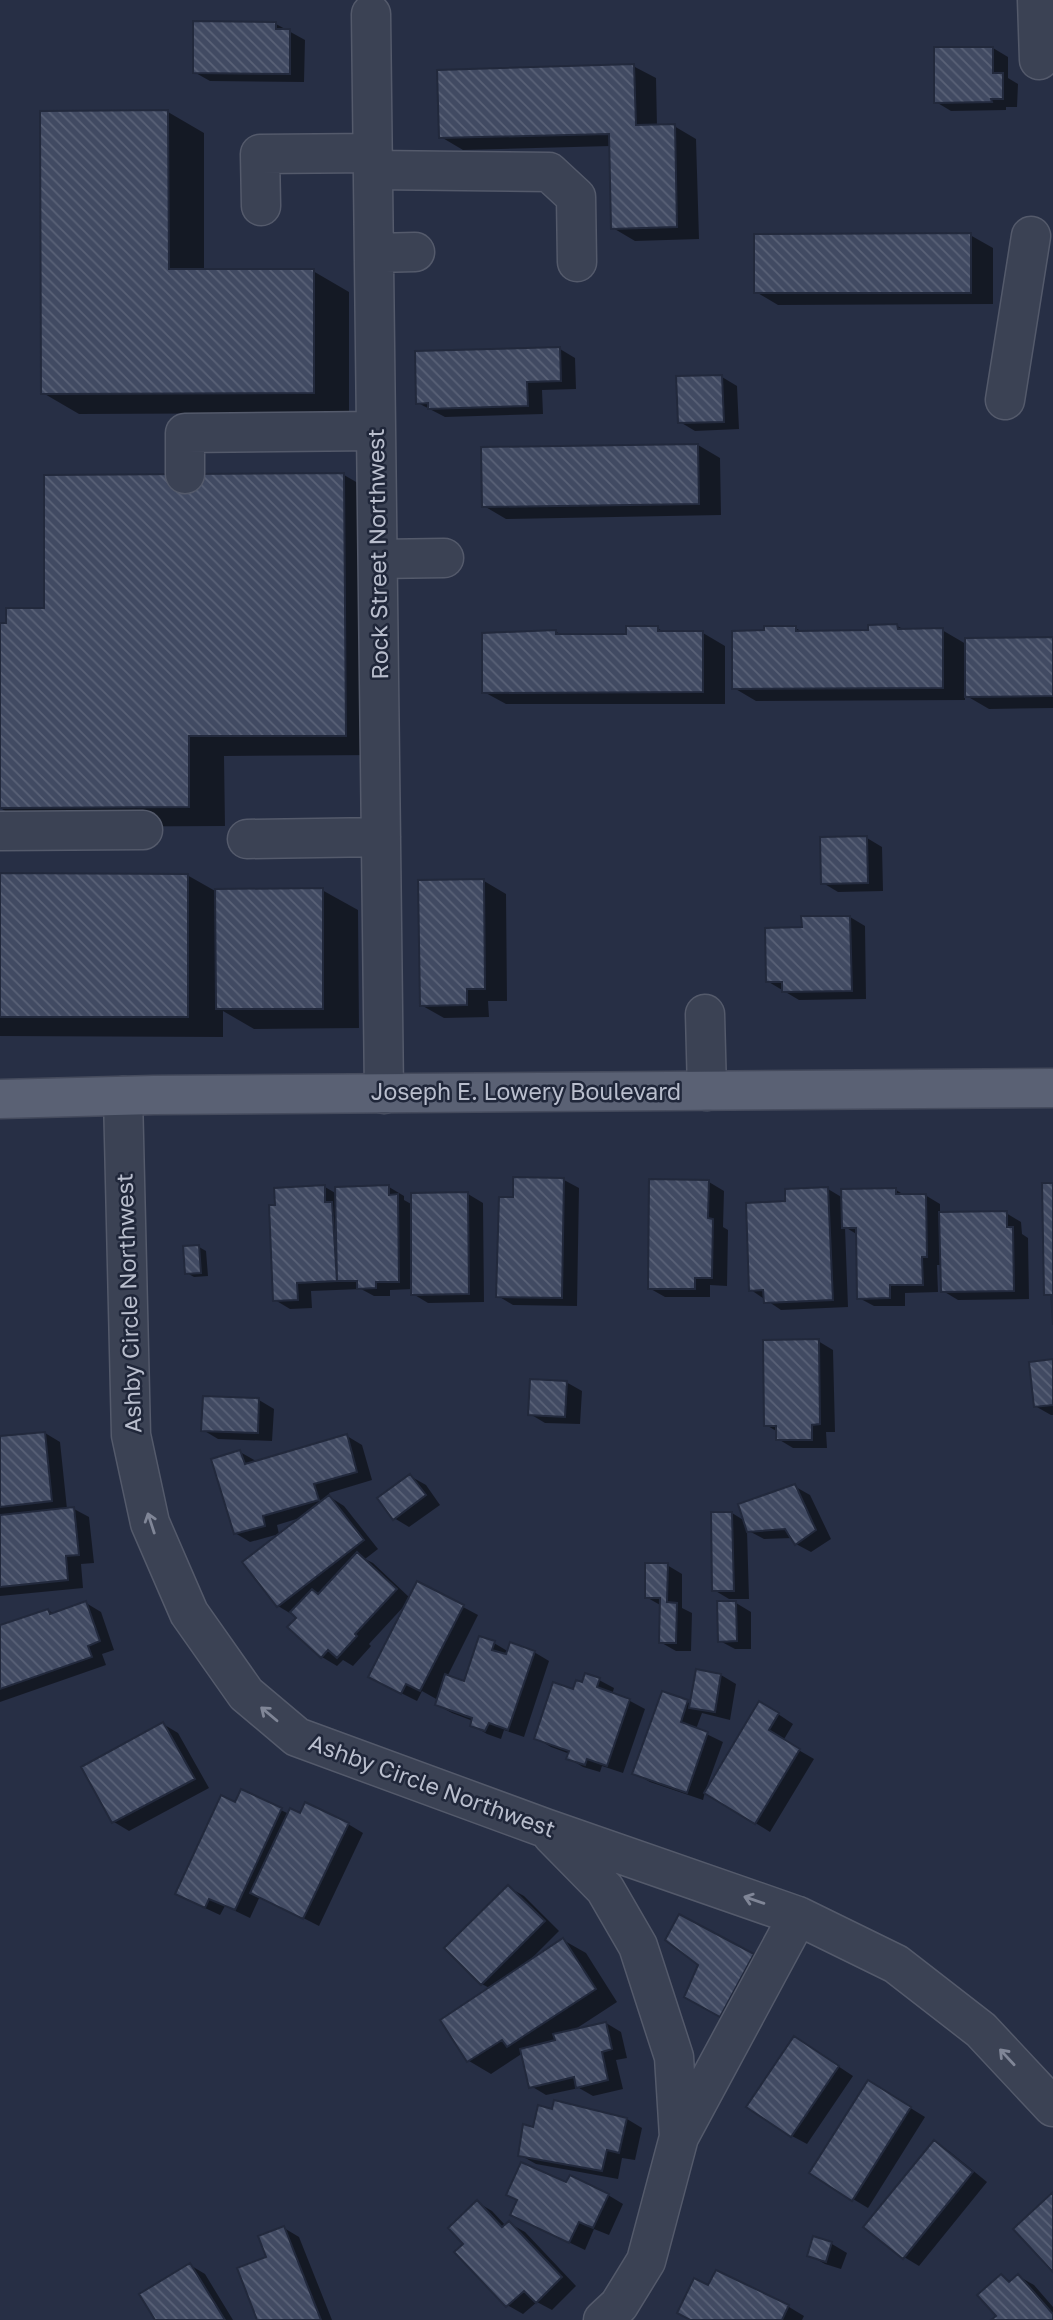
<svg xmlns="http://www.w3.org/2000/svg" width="1053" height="2320" viewBox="0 0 1053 2320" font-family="'Golos Text',sans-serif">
	<defs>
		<pattern id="building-back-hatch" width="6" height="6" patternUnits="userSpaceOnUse" patternTransform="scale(1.75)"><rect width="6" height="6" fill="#414a62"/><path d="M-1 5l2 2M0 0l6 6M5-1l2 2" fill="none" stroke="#5a6277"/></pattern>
	</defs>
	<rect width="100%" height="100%" fill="#272f45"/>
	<path fill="#0007" d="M 276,24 L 305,40 L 304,82 L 210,81 L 194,72 Z
		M 993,48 L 1008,57 L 1008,78 L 1018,84 L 1017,107 L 1006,107 L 1006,110 L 951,111 L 936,102 Z
		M 633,66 L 656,78 L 657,126 L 674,126 L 696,139 L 699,239 L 635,241 L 613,228 L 611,146 L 463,150 L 441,137 Z
		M 168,112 L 204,133 L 204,271 L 313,271 L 349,292 L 349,413 L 79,414 L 43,393 Z
		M 970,235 L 993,248 L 993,304 L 778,305 L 756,292 Z
		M 560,349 L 575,358 L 576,389 L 542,390 L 543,414 L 445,417 L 418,403 Z
		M 722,377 L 737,386 L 739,429 L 695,431 L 680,422 Z
		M 698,445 L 720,458 L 721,515 L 506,519 L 484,506 Z
		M 344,475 L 379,495 L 381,755 L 224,756 L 225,826 L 34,827 L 0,808 L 0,625 L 46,609 Z
		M 897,626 L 905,630 L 942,630 L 966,644 L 1053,639 L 1053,708 L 989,709 L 965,695 L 965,700 L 756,701 L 734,688 L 766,632 L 795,628 L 803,632 L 870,632 Z
		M 657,628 L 666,633 L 703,633 L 725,646 L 725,704 L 506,704 L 484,692 L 555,631 L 563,636 L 627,636 Z
		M 867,838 L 882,847 L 883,891 L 838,892 L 823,883 Z
		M 0,875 L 187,875 L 217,892 L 322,890 L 358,910 L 359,1028 L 254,1029 L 223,1011 L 223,1037 L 0,1036 Z
		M 484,881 L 506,894 L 507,1001 L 488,1001 L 489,1017 L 444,1018 L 421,1005 Z
		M 850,917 L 865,926 L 866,999 L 799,1000 L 767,981 L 803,929 Z
		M 564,1180 L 579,1188 L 577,1306 L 513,1305 L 498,1296 L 515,1199 Z
		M 709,1182 L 724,1191 L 723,1227 L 728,1230 L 727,1286 L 710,1285 L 710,1297 L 665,1297 L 649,1288 Z
		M 325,1187 L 337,1194 L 389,1187 L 404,1196 L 404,1200 L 413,1205 L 468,1194 L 483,1203 L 484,1302 L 428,1303 L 413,1294 L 413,1289 L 390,1290 L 390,1296 L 374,1296 L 361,1289 L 311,1291 L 312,1308 L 290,1309 L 275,1300 Z
		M 828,1189 L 843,1198 L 896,1190 L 906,1196 L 925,1195 L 940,1204 L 940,1214 L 1006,1213 L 1021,1222 L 1022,1234 L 1028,1238 L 1029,1299 L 958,1300 L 943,1291 L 942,1265 L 937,1265 L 938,1292 L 905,1293 L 905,1306 L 874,1306 L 859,1298 L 858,1235 L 845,1227 L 848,1307 L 781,1310 L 751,1290 L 787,1202 Z
		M 199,1247 L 206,1251 L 208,1276 L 194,1277 L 187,1273 Z
		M 818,1341 L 833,1350 L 835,1432 L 826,1432 L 827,1448 L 793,1448 L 778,1439 L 778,1432 L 766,1425 Z
		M 1053,1361 L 1053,1415 L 1051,1415 L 1035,1406 Z
		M 566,1382 L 582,1391 L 580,1424 L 545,1423 L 530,1414 Z
		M 259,1400 L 274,1409 L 272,1441 L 218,1439 L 203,1430 Z
		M 45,1433 L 60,1442 L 67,1509 L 74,1509 L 89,1517 L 94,1563 L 81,1564 L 83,1588 L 0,1596 L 0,1438 Z
		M 347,1436 L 362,1445 L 372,1480 L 329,1493 L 330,1497 L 344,1506 L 378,1549 L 365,1559 L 373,1563 L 410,1598 L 418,1583 L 478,1615 L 447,1677 L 465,1683 L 494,1643 L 509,1652 L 534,1652 L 549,1661 L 524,1737 L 504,1730 L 501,1739 L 487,1734 L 472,1725 L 473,1721 L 452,1713 L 437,1705 L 438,1700 L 422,1691 L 417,1701 L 385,1685 L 406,1604 L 369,1644 L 371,1646 L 353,1666 L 343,1660 L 337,1666 L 322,1657 L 289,1627 L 298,1618 L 278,1606 L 303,1517 L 277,1525 L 279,1534 L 250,1542 L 235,1533 L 240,1452 L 256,1461 Z
		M 410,1476 L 426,1485 L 440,1505 L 409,1527 L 394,1518 Z
		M 794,1486 L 810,1495 L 831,1539 L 811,1552 L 796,1544 L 792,1538 L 764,1539 L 747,1530 L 749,1599 L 729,1599 L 714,1590 L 732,1513 L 745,1521 Z
		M 667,1565 L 682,1574 L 682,1608 L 692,1613 L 691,1651 L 676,1651 L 660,1642 L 662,1606 L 646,1597 Z
		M 86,1603 L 101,1612 L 114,1650 L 102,1654 L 106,1665 L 0,1702 L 0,1627 L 48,1610 L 54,1614 Z
		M 736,1603 L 751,1612 L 751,1649 L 735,1649 L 720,1641 Z
		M 721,1675 L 736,1684 L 730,1720 L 702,1713 L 696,1729 L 723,1742 L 706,1789 L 775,1712 L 793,1724 L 783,1741 L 814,1759 L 770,1832 L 705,1792 L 703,1800 L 650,1782 L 634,1773 L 663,1693 L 692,1704 Z
		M 599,1680 L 614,1688 L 612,1695 L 630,1701 L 645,1709 L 623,1773 L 602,1766 L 600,1772 L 583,1767 L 568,1758 L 570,1754 L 551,1747 L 536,1738 L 574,1691 L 583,1685 Z
		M 163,1724 L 178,1733 L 209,1788 L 129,1831 L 114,1822 L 84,1768 Z
		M 242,1791 L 289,1814 L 348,1824 L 363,1833 L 319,1926 L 260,1896 L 250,1918 L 225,1906 L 220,1915 L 192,1902 Z
		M 508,1887 L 524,1896 L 559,1931 L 529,1961 L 563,1940 L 586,1953 L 617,2002 L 574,2030 L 606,2023 L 621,2032 L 627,2058 L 616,2060 L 623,2089 L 593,2096 L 579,2088 L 546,2095 L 531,2086 L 523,2053 L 491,2074 L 469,2061 L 442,2020 L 491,1989 L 482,1984 L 447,1948 Z
		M 679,1916 L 768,1965 L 736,2024 L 701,2005 L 700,1964 Z
		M 809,2047 L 853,2076 L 807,2144 L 792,2136 Z
		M 883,2091 L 925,2117 L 868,2208 L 853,2199 Z
		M 627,2119 L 642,2128 L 635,2160 L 622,2158 L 618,2179 L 536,2164 L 520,2155 L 534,2129 Z
		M 934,2143 L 949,2151 L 987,2182 L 919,2266 L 904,2257 Z
		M 567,2185 L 608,2195 L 623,2204 L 609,2235 L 594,2229 L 585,2250 L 512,2215 L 519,2201 Z
		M 477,2202 L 492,2211 L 506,2226 L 509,2223 L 525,2232 L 576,2286 L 552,2310 L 537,2302 L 523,2314 L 507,2305 Z
		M 284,2228 L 299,2237 L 332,2320 L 259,2320 L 268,2258 Z
		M 814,2238 L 832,2244 L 847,2253 L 841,2269 L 825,2264 L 809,2255 Z
		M 190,2265 L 205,2274 L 233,2320 L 157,2320 Z
		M 716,2272 L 789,2307 L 804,2316 L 802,2320 L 692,2320 Z
		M 1001,2276 L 1012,2282 L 1018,2276 L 1034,2285 L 1053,2307 L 1053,2320 L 994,2320 L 998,2316 Z"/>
	<path fill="url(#building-back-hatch)" stroke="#22293c" stroke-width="2" d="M 193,21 L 276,22 L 276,29 L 290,29 L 290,74 L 193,73 Z
		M 934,47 L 993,47 L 993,73 L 1003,73 L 1003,99 L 991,99 L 992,102 L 934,103 Z
		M 634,64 L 636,125 L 675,124 L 677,227 L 611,229 L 609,134 L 439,138 L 437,70 Z
		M 168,110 L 169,269 L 314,269 L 314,393 L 41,394 L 40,111 Z
		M 971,233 L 971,293 L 754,293 L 754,234 Z
		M 560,347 L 561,381 L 527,382 L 528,406 L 428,409 L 428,403 L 416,404 L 415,351 Z
		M 722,375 L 724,422 L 678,423 L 676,376 Z
		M 698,444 L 699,504 L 482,507 L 481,447 Z
		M 344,473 L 346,736 L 189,736 L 189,807 L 0,808 L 0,623 L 6,623 L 6,608 L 44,608 L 44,475 Z
		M 897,624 L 898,629 L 943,628 L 943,688 L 732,689 L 732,631 L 764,630 L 764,626 L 796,626 L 796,631 L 868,630 L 868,625 Z
		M 626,626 L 658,626 L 658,631 L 703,631 L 703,692 L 482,693 L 482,633 L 556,630 L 556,634 L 626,634 Z
		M 1053,637 L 1053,696 L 965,697 L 965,638 Z
		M 867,836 L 868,883 L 821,884 L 820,837 Z
		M 0,873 L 188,874 L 188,1017 L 0,1017 Z
		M 484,879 L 485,989 L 467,989 L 467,1005 L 420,1006 L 418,880 Z
		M 323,888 L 323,1009 L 216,1009 L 215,889 Z
		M 801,916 L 850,916 L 852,991 L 782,992 L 782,982 L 766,982 L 765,928 L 802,927 Z
		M 513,1177 L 564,1178 L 562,1298 L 496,1297 L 499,1197 L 513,1197 Z
		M 649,1179 L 709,1180 L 708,1218 L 713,1219 L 712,1278 L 695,1278 L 695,1289 L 648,1289 Z
		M 1042,1183 L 1053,1183 L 1053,1325 L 1051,1295 L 1044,1295 Z
		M 325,1185 L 325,1202 L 332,1202 L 337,1281 L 297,1283 L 298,1300 L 273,1301 L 269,1205 L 275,1205 L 274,1188 Z
		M 389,1185 L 389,1195 L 398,1194 L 399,1282 L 376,1282 L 376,1288 L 357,1289 L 357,1281 L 337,1281 L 335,1187 Z
		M 828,1187 L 833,1300 L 764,1303 L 763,1290 L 749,1291 L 746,1203 L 785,1201 L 785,1189 Z
		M 896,1188 L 896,1194 L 926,1194 L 927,1257 L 922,1257 L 923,1285 L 890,1285 L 890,1298 L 857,1299 L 856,1228 L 842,1228 L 841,1189 Z
		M 468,1192 L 469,1294 L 411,1295 L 411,1193 Z
		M 1007,1211 L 1007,1227 L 1013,1227 L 1014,1291 L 941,1292 L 939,1212 Z
		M 199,1245 L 201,1273 L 185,1274 L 183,1246 Z
		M 819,1339 L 820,1424 L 812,1425 L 812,1440 L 776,1440 L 776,1426 L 764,1426 L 763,1340 Z
		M 1053,1359 L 1053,1405 L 1034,1407 L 1029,1362 Z
		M 530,1379 L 567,1381 L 565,1417 L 528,1415 Z
		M 203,1396 L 259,1398 L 258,1433 L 201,1431 Z
		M 45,1432 L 52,1501 L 0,1507 L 0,1436 Z
		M 347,1434 L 357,1472 L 314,1484 L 319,1500 L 263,1516 L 265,1526 L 234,1534 L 211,1459 L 240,1450 L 245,1464 Z
		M 410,1474 L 426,1495 L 393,1520 L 377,1498 Z
		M 795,1484 L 816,1530 L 795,1545 L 785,1529 L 747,1532 L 738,1504 Z
		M 329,1495 L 364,1540 L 277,1607 L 242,1562 Z
		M 74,1507 L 79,1555 L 66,1556 L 68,1580 L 0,1587 L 0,1515 Z
		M 711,1512 L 732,1512 L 734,1591 L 712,1591 Z
		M 357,1552 L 397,1589 L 355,1634 L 357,1636 L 337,1658 L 328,1650 L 321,1658 L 287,1627 L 296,1618 L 290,1612 L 312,1589 L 318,1594 Z
		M 645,1563 L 668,1563 L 667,1602 L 677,1603 L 676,1643 L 659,1643 L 660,1598 L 645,1598 Z
		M 417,1581 L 464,1605 L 420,1691 L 406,1684 L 401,1694 L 368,1677 Z
		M 86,1601 L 100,1641 L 88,1646 L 92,1657 L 0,1689 L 0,1625 L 48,1609 L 50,1614 Z
		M 717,1601 L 736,1601 L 737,1641 L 718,1642 Z
		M 479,1636 L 495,1641 L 492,1650 L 506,1654 L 510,1642 L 535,1651 L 508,1730 L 489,1723 L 485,1731 L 470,1726 L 472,1718 L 435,1705 L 445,1674 L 464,1681 Z
		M 696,1669 L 721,1674 L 715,1712 L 689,1708 Z
		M 585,1673 L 600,1678 L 597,1687 L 630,1699 L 607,1766 L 587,1759 L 585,1765 L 566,1759 L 569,1751 L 534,1739 L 553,1682 L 573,1689 L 576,1680 L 582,1682 Z
		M 662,1691 L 688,1700 L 681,1722 L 708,1732 L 687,1793 L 632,1774 Z
		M 759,1701 L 779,1713 L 769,1730 L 800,1749 L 755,1824 L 704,1793 Z
		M 163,1722 L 195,1779 L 112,1823 L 81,1767 Z
		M 241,1789 L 282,1808 L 235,1910 L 209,1899 L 205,1908 L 175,1894 L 221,1795 L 235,1802 Z
		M 305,1802 L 349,1823 L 303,1919 L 250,1893 L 290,1808 L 300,1813 Z
		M 508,1885 L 545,1921 L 481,1985 L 444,1948 Z
		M 679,1914 L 754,1954 L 720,2017 L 684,1997 L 698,1965 L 665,1940 Z
		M 563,1938 L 596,1989 L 507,2047 L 502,2040 L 467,2062 L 440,2020 Z
		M 606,2022 L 612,2049 L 602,2052 L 608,2080 L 576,2088 L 574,2077 L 529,2088 L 520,2049 L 555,2040 L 553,2034 Z
		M 794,2036 L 839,2066 L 791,2137 L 746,2107 Z
		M 868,2080 L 911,2107 L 852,2201 L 809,2173 Z
		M 554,2100 L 627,2118 L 619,2153 L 607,2150 L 602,2171 L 518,2156 L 523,2124 L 533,2127 L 538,2105 L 552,2109 Z
		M 934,2140 L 973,2172 L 903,2259 L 863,2227 Z
		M 521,2162 L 566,2182 L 570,2175 L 609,2194 L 593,2228 L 579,2222 L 569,2243 L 510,2215 L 517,2200 L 506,2195 Z
		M 1053,2192 L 1053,2272 L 1013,2229 Z
		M 477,2200 L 502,2227 L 509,2221 L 562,2277 L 536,2303 L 524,2291 L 506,2307 L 454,2252 L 463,2244 L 448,2228 Z
		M 284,2226 L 321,2320 L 257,2320 L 237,2268 L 266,2257 L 258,2236 Z
		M 813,2236 L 832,2242 L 826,2262 L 807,2256 Z
		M 190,2263 L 225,2320 L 155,2320 L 139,2294 Z
		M 716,2270 L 789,2305 L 782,2320 L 690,2320 L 677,2313 L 694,2278 L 708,2285 Z
		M 1001,2274 L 1009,2282 L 1018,2274 L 1053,2314 L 1053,2320 L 991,2320 L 996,2316 L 977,2295 Z"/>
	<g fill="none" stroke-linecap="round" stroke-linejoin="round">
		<g stroke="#545a6b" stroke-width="41">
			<path id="minor" d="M 1037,0 L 1039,60
				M 371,14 L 384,1094
				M 373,170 L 549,172 L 576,197 L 577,262
				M 261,206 L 260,154 L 373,153
				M 374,253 L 415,252
				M 1005,400 L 1031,236
				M 185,474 L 185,433 L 376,431
				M 378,559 L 444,558
				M 0,831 L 143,830
				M 247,839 L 381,837
				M 705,1014 L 707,1091
				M 123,1096 L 131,1435 L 150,1523 L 189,1613 L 246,1694 L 297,1737 L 545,1828 L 798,1916 L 896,1964 L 981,2030 L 1053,2107
				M 552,1835 L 605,1889 L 638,1946 L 674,2057 L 679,2137 L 646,2261 L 619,2305 L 603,2320
				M 679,2137 L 798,1916"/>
		</g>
		<g stroke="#454b5d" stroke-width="41">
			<path id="major" d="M 0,1099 L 154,1095 L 1053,1088"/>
		</g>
		<use href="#minor" stroke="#3b4254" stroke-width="38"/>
		<use href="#major" stroke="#5a6174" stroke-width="38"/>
	</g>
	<defs><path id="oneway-shaft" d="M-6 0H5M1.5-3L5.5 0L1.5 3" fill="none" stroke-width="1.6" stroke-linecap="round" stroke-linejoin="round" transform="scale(1.75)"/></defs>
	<g stroke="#808697">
		<use href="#oneway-shaft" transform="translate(151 1523) rotate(-108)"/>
		<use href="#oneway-shaft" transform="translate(269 1714) rotate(-140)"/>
		<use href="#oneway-shaft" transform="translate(754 1900) rotate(-161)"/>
		<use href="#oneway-shaft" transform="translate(1007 2057) rotate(-133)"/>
	</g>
	<g text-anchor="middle" stroke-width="5" stroke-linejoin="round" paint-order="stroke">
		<g font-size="23" fill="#b9becd" stroke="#20273a">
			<text transform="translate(378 554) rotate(-91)" y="8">Rock Street Northwest</text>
			<text x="526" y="1100">Joseph E. Lowery Boulevard</text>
			<text transform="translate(129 1303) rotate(-92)" y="8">Ashby Circle Northwest</text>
			<text transform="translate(432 1786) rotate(20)" y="8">Ashby Circle Northwest</text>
		</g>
	</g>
</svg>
